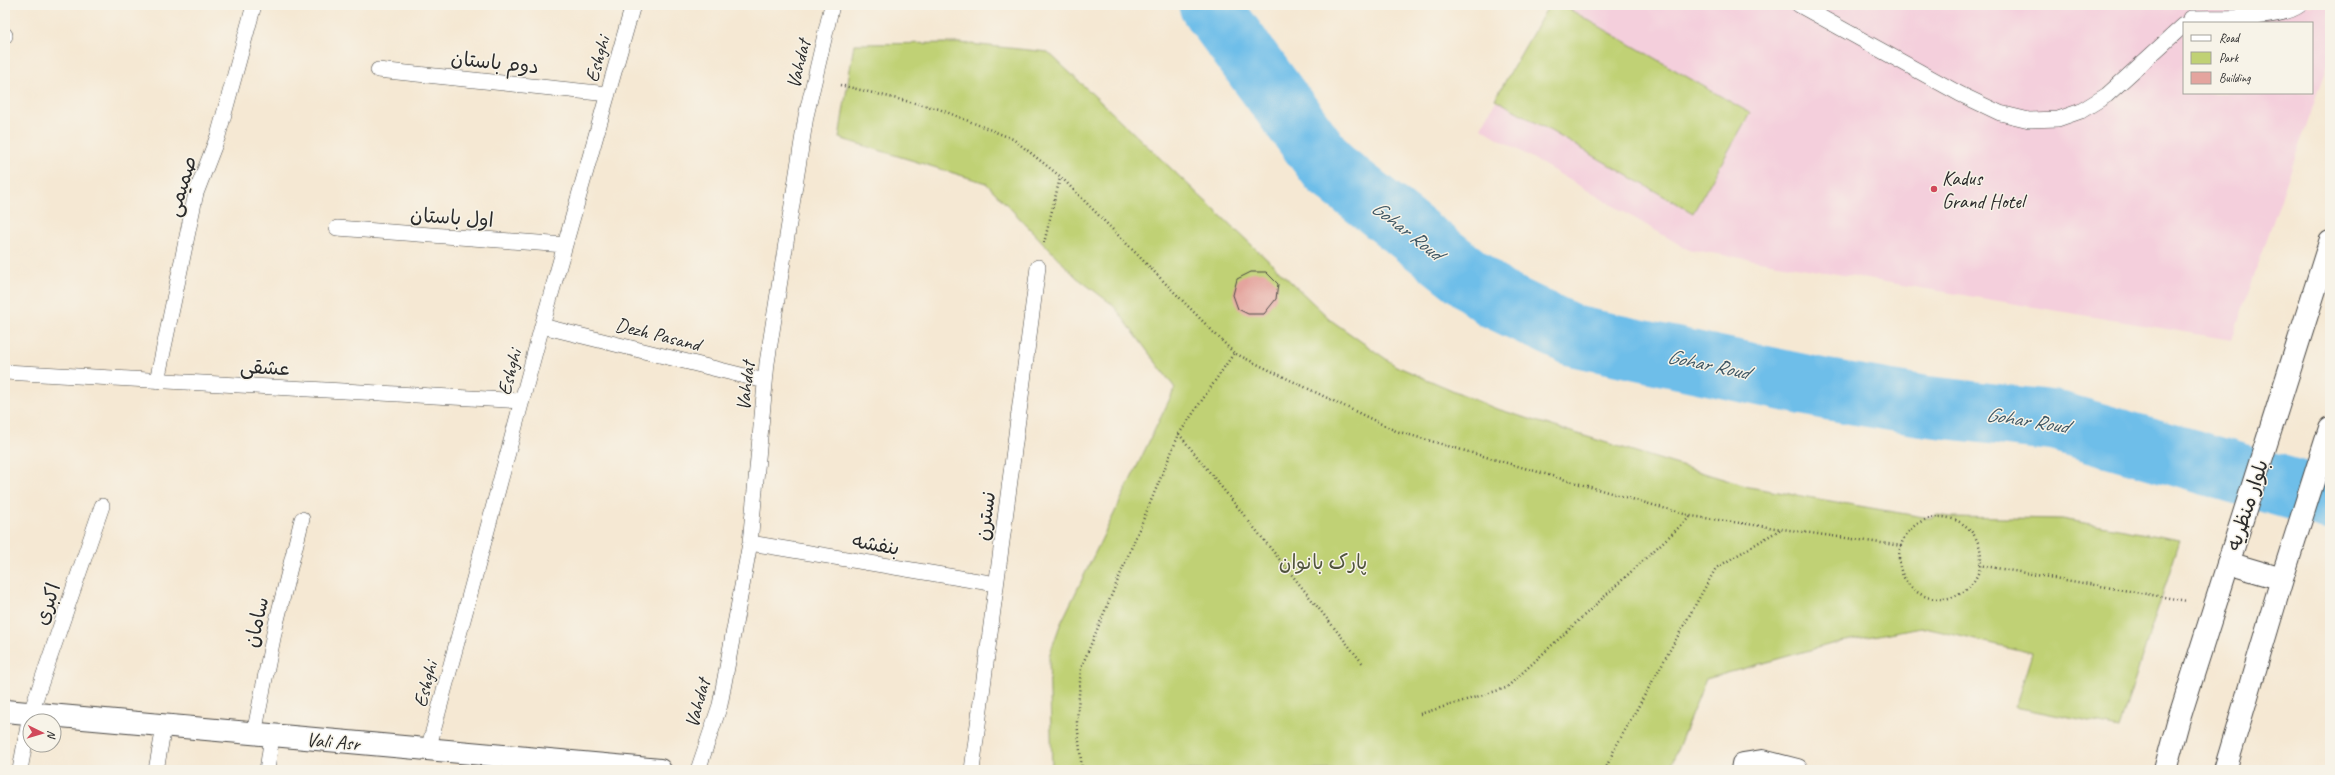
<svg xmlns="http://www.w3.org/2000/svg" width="2335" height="775" viewBox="0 0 2335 775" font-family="Caveat,'Playpen Sans Arabic',sans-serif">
	<rect width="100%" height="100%" fill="#f7f3e8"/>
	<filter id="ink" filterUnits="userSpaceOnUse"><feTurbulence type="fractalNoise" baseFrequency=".025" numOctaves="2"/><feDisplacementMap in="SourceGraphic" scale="8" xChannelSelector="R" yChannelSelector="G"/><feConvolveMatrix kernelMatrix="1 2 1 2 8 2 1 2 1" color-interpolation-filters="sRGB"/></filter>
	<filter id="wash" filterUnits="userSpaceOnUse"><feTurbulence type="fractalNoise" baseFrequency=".012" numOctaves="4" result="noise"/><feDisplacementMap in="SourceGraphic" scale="16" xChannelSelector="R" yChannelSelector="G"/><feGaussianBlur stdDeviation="0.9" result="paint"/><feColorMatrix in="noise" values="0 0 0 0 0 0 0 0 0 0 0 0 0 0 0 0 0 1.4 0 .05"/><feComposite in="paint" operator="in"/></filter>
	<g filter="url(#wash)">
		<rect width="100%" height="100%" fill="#f5e8d3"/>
		<path fill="#f4cfdc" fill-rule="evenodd" d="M 1549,5 L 2330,5 L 2330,57 L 2232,340 L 1687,249 L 1481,128 ZM 2184,23 L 2312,23 L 2312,93 L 2184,93 Z"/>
		<path fill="#c0d174" stroke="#767e50" d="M 1549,5 L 1562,5 L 1750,113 L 1693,213 L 1495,99 Z
			M 960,43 L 1048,52 L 1332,321 L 1396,366 L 1494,408 L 1749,487 L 1929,518 L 1938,515 L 1950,517 L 2062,519 L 2180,540 L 2119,728 L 2015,707 L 2032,653 L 1921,627 L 1835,643 L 1706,679 L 1669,770 L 1052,770 L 1049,656 L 1060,625 L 1175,388 L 1113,305 L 1076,277 L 986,183 L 839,138 L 854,44 Z"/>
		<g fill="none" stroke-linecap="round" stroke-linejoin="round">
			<path stroke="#6ebee9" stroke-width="61" d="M 1209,5 L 1330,169 L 1496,299 L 1574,336 L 1824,389 L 1924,406 L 2055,421 L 2330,500"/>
		</g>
		<g id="blocks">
			<path fill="#e4a49e" d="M 1251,272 L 1266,272 L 1278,284 L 1276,299 L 1264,314 L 1248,314 L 1238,309 L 1233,295 L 1237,279 Z"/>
		</g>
	</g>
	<g filter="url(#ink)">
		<use href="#blocks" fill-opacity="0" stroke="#494744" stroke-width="1"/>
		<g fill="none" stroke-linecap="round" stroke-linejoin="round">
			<g stroke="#494744" stroke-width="16">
				<path id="service" d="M 1799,5 L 1960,94 L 2000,113 L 2029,120 L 2058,119 L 2081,111 L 2107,95 L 2184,25
					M 2191,18 C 2219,17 2279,21 2300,5
					M 5,35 L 5,36
					M 378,70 L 608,94
					M 337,228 L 565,245
					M 542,326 L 765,381
					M 5,372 L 522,401
					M 157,381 L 196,193 L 218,136 L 254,5
					M 750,543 L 996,584
					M 254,734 L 275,628 L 302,519
					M 428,750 L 542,326 L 633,5
					M 20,770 L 30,715 L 102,506
					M 156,770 L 164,727
					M 267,770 L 272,736
					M 698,770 L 720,705 L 750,543 L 767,363 L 806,116 L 832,5
					M 972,770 L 1038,267"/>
			</g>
			<g stroke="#494744" stroke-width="24">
				<path id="minor" d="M 5,711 L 660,770
					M 1742,770 L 1743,764 L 1762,761 L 1797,770"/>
			</g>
			<g stroke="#494744" stroke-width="24">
				<path id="secondary" d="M 2228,563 L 2282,579
					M 2165,770 L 2178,722 L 2330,242
					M 2225,770 L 2282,579 L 2330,428"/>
			</g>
			<path stroke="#494744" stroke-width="2.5" stroke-dasharray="1 3" stroke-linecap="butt" d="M 840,85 L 939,109 L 1013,139 L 1061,177 L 1234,353 L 1396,431 L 1691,516 L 1902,546
				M 1044,243 L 1060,178
				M 1179,434 L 1364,665
				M1899 558a41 41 0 1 1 82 0a41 41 0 1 1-82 0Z
				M 1979,565 L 2187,601
				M 1420,714 L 1506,688 L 1691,516
				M 1082,770 L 1077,722 L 1081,668 L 1179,434 L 1234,353
				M 1605,770 L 1615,748 L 1716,568 L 1781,529"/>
			<use href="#service" stroke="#fff" stroke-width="15"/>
			<use href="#minor" stroke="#fff" stroke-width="22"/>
			<use href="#secondary" stroke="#fff" stroke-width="22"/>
		</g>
	</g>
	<circle fill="#d1495b" stroke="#f7f3e8" stroke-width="1.5" cx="1934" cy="189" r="4"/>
	<g text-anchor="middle" stroke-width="3" stroke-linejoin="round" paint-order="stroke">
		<g font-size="20" fill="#2b2b2b" stroke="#f7f3e8">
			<text transform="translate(597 59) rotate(-74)" y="7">Eshghi</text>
			<text transform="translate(495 62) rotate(6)" y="7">دوم باستان</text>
			<text transform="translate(798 64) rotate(-77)" y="7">Vahdat</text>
			<text transform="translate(181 186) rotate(-73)" y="7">صمیمی</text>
			<text transform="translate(452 217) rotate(4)" y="7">اول باستان</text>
			<text transform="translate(658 334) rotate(14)" y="7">Dezh Pasand</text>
			<text transform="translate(265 367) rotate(3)" y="7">عشقی</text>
			<text transform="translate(509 372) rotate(-75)" y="7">Eshghi</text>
			<text transform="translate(745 386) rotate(-84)" y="7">Vahdat</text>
			<text transform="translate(2247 505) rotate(-72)" y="7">بلوار منظریه</text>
			<text transform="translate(985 516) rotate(-82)" y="7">نسترن</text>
			<text transform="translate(876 544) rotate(10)" y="7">بنفشه</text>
			<text transform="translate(47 604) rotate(-71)" y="7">اکبری</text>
			<text transform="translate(256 622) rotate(-77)" y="7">سامان</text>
			<text transform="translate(425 684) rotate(-75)" y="7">Eshghi</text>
			<text transform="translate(697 703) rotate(-75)" y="7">Vahdat</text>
			<text transform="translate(333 741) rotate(5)" y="7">Vali Asr</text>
		</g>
		<g font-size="20" fill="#2b2b2b" stroke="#f7f3e8" text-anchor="start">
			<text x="1942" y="185">Kadus<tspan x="1942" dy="23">Grand Hotel</tspan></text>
		</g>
		<g font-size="20" fill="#50543d" stroke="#f7f3e8">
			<text x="1323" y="569">پارک بانوان</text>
		</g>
		<g font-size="21" font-style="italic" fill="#3f5764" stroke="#f7f3e8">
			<text transform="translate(1407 230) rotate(38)" y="7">Gohar Roud</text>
			<text transform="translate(1708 364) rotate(12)" y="7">Gohar Roud</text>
			<text transform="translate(2027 420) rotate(9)" y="7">Gohar Roud</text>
		</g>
	</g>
	<rect width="2335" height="775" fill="none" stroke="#f7f3e8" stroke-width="20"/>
	<rect x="2183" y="22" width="130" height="72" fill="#f7f3e8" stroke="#a5a39c"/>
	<rect x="2191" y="35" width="20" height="6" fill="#ffffff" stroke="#a5a39c"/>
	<text x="2219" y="42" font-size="12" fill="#2b2b2b">Road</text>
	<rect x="2191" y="52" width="20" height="12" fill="#c0d174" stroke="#a5a39c"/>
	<text x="2219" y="62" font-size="12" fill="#2b2b2b">Park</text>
	<rect x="2191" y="72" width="20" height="12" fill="#e4a49e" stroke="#a5a39c"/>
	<text x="2219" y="82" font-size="12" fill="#2b2b2b">Building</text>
	<g transform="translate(42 733) rotate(95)"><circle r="19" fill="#f7f3e8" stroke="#a5a39c"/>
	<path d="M0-3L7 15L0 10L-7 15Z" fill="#d1495b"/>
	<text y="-6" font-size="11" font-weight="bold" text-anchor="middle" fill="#2b2b2b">N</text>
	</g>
</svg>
